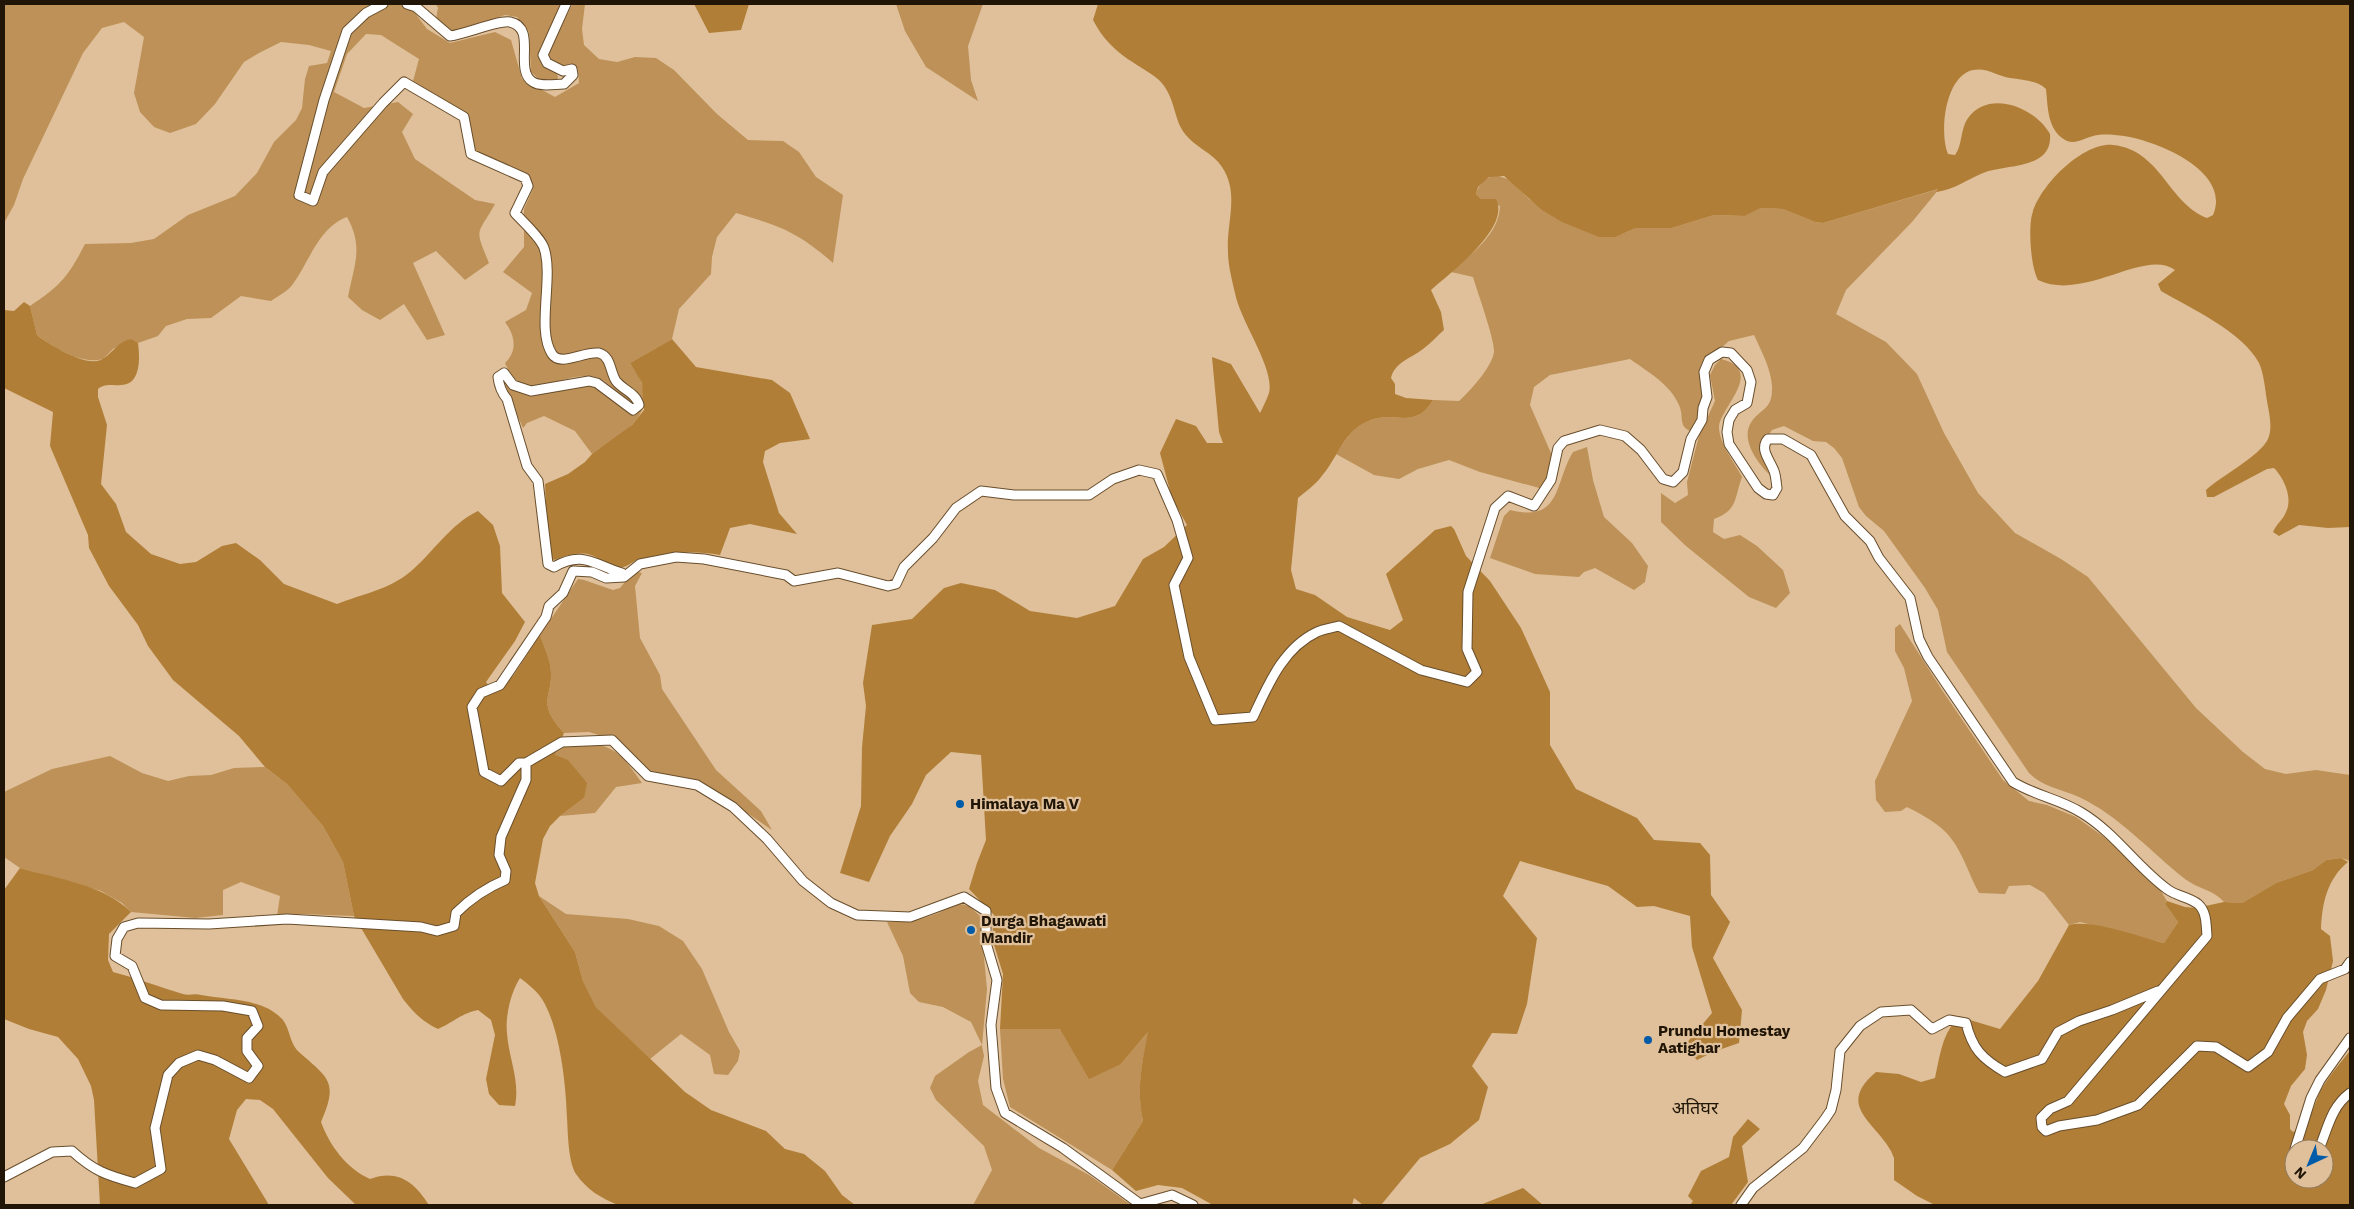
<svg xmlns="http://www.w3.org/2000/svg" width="2354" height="1209" viewBox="0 0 2354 1209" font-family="'Work Sans','Noto Sans Devanagari',sans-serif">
	<rect width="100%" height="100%" fill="#dfc09a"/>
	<path fill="#bd9157" d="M 4,4 L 408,4 L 427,29 L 450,43 L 495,32 L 511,40 L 522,79 L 555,97 L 579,83 L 578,69 L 573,66 L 562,67 L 552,64 L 547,56 L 572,5 L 585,4 L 582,29 L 584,45 L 599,59 L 617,62 L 635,57 L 656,58 L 674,70 L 717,114 L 748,140 L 783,141 L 799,152 L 816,177 L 843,195 L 833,263 C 798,232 780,226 736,213 L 717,237 L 712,257 L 711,274 L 679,309 L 672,339 L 630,363 C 634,370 640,377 642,384 C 654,420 617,436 592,454 L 575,431 L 544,416 L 527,423 L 523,428 L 502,382 L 505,381 L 521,391 L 537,395 L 585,385 L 594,386 L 622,408 L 629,404 C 620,396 607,380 596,377 C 561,369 525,410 505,363 C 518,351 515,335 505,322 L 526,310 L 532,293 L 503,272 L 524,247 L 524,209 L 533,189 L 527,173 L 476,152 L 472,134 L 463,111 L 413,81 L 419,59 L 381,35 L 366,34 L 347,54 L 334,92 L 364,108 L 398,102 L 413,114 L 402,132 L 415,159 L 475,200 L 495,204 C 477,236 474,227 489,263 L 465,280 L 436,251 L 413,263 L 445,335 L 427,340 L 404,304 L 380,320 L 362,310 L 348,297 C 354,265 364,247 347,217 C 319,227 309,262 293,284 C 288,291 278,296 271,301 L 241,296 L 211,318 L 187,319 L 166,326 L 158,336 L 138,343 L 132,339 L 113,349 L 103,359 C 80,365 55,348 37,335 L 30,306 C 61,285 68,277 85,244 L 131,243 L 154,239 L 188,215 L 235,196 L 257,173 L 274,142 L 296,120 L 302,108 L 305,79 L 309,66 L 327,63 L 331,51 L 309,45 L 281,42 L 259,53 L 244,62 L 215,104 L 196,124 L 170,133 L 154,127 L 140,112 L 134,93 L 144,37 L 124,22 L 102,28 L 83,53 L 23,179 L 14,205 L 4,223 Z
		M 436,4 L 560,4 L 539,56 L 542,65 L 557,73 L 558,78 L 556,81 L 540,80 L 531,72 L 529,32 L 517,17 L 505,15 L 458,31 L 450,31 L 436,19 L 438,8 Z
		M 896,4 L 983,4 L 968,46 L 971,80 L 978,101 L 926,67 L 905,31 Z
		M 1496,175 L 1510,180 L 1530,200 L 1622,234 L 1636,228 L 1672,228 L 1714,215 L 1745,216 L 1761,208 L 1783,209 L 1815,222 L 1823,223 L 1939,189 L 1912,222 L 1846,290 L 1836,314 L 1886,342 L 1917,374 L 1944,433 L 1978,493 L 2015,533 L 2061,559 L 2088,577 L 2196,708 L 2243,752 L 2265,769 L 2286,774 L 2316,770 L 2350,775 L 2350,861 L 2341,858 L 2326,860 L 2313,870 L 2276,883 L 2242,903 L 2224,902 C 2214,890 2198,889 2185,879 C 2153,854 2124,821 2087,801 C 2068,790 2045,789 2029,773 L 1947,652 L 1938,610 L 1925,588 L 1884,531 L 1866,516 L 1859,507 L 1842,458 L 1834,448 L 1826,442 L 1813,441 L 1784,426 L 1772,430 L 1765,440 L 1782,481 L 1779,483 C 1764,472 1737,441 1752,421 C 1762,408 1773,409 1772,386 C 1771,369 1761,350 1754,335 L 1729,341 L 1713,355 L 1705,380 L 1706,395 L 1695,433 C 1676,427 1685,418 1679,405 C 1670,384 1648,372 1630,359 L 1550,375 L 1534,387 L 1530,405 L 1554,460 L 1556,476 L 1543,489 L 1480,472 L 1449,460 L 1418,469 L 1399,479 L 1374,475 L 1336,454 C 1346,440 1354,425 1371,420 C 1397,411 1415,430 1433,400 L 1459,401 C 1470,391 1492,367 1494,352 C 1495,340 1477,291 1473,277 L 1451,272 C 1471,254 1499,235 1500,206 L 1481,199 L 1476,194 C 1479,184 1486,177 1496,175 Z
		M 1721,359 C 1767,371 1718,409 1719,428 C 1720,445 1735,463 1742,477 C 1734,499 1738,510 1714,519 L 1713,532 L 1724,539 L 1740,535 L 1757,546 L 1783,570 L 1790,593 L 1776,608 L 1749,597 L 1686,546 L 1661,522 L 1661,493 L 1675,503 L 1688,495 L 1687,482 L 1699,436 L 1715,401 L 1710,375 L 1715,365 Z
		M 1587,447 L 1593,480 L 1604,517 L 1632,543 L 1648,566 L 1645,582 L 1634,590 L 1595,568 L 1584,572 L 1579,577 L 1535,574 L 1490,558 L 1504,516 L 1510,510 C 1562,523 1554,483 1573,452 Z
		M 634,571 L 642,573 L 635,586 L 640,638 L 660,675 L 662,689 L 716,770 L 761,811 L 772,830 L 702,782 L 684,777 L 667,776 L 648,772 L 618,741 L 589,732 L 564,733 C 533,699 556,697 550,664 C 548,655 543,644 540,635 L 578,579 L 584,580 L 613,590 L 620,588 Z
		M 1900,624 L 1942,690 L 2003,780 L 2029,801 L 2047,805 L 2076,817 L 2104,837 L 2157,885 L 2167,901 L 2165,904 L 2178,922 L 2164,943 L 2080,922 L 2069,925 L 2044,893 L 2030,885 L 2009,886 L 2005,894 L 1979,893 C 1969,875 1963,853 1950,837 C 1940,824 1921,814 1907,807 L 1901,811 L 1885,812 L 1876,800 L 1875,781 L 1912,701 L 1904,668 L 1895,651 L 1895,628 Z
		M 589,743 C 619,747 625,760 642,783 L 616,787 L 595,813 L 560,816 L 584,798 L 555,755 L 558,746 Z
		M 110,756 L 142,773 L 168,781 L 189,776 L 211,775 L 234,768 L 265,767 L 287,784 L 323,826 L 343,862 L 354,916 L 301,914 L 277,916 L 280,896 L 241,882 L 223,890 L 223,915 L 195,918 L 131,912 L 122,903 L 101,891 L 20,868 L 4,857 L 4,792 L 52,769 Z
		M 539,896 L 566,914 L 628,919 L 659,926 L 683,941 L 702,969 L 729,1032 L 740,1051 L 738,1061 L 728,1075 L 714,1074 L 710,1055 L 681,1034 L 650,1059 L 596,1007 L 583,981 L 575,952 Z
		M 956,903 L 969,906 L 980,916 L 987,989 L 982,1046 L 984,1056 L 978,1081 L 983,1105 L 1039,1148 L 1089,1175 L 1131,1205 L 973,1205 L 992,1170 L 984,1146 L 936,1100 L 930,1088 L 935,1076 L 969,1052 L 982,1045 L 971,1022 L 943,1007 L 919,1002 L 910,993 L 903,956 L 887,922 C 912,922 935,918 956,903 Z
		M 1000,1029 L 1060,1029 L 1121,1064 L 1149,1031 C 1142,1062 1136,1089 1143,1121 L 1112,1170 L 1010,1107 L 1003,1079 Z"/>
	<path fill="#b07e37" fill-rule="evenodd" d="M 694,4 L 749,4 L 741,30 L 709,33 Z
		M 1098,4 L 2350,4 L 2350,527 L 2328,528 L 2299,525 L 2279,536 L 2273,532 C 2276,524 2283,520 2286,512 C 2293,498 2284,478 2274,468 L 2267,469 L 2214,497 L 2207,497 L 2206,490 C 2221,476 2260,456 2268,439 C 2273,427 2269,413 2267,401 C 2265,389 2264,374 2259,363 C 2243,332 2190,308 2161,291 L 2158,284 L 2175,270 C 2144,248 2085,302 2038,280 C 2031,267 2029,235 2031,220 C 2034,191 2081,142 2113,145 C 2161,150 2168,203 2207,218 L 2213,215 C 2232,171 2157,141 2124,136 C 2116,135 2106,134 2098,135 C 2087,136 2075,146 2065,140 C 2047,129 2048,107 2046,89 C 2036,80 2023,80 2010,78 C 1998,76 1986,67 1973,70 C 1945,76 1939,132 1948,154 L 1955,155 C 1963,144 1960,129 1968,118 C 1989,89 2035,107 2050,134 C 2053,170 2006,164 1983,173 C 1968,179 1954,190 1936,192 L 1938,189 L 1823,223 L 1815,222 L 1783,209 L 1761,208 L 1745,216 L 1714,215 L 1672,228 L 1636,228 L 1615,237 L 1599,237 L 1562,222 L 1542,210 L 1504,176 L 1489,177 L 1478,187 L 1476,194 L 1481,199 L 1496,199 C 1511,228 1451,272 1431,290 L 1441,312 L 1444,330 C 1437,336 1430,344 1423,349 C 1410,359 1395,362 1391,378 L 1395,384 L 1395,394 L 1406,398 L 1433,400 C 1415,430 1397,411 1371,420 C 1344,429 1338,458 1321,477 C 1315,485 1306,491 1298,498 L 1291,570 L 1296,589 L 1315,595 L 1347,617 L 1390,630 L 1403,620 L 1386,574 L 1435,530 L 1451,526 L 1454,529 L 1466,556 L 1490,581 L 1521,628 L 1550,692 L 1550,745 L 1576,789 L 1637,818 L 1654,840 L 1700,843 L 1710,855 L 1711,895 L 1730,922 L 1713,958 L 1742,1010 L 1739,1043 L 1713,1052 L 1697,1060 L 1684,1046 L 1712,1013 L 1692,947 L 1690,916 L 1654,906 L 1637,907 L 1608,886 L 1520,861 L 1503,896 L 1537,938 L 1527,1004 L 1517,1034 L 1492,1033 L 1472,1066 L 1488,1087 L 1479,1120 L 1450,1144 L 1420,1158 L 1381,1205 L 1363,1205 L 1354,1198 L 1352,1205 L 1213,1205 L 1182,1188 L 1158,1185 L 1136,1191 L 1112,1170 L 1143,1121 C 1136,1090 1142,1063 1148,1032 L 1121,1064 L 1089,1079 L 1060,1029 L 1000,1029 L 1003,974 L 992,938 L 994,915 L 969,889 L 977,863 L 986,840 L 981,755 L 951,752 L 926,775 L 912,804 L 890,836 L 869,882 L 840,873 L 861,806 L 862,747 L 866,706 L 863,683 L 872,625 L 912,619 L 944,588 L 961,583 L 995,590 L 1030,611 L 1077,618 L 1115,606 L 1143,559 L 1164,547 L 1187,525 L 1172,498 L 1160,453 L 1176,419 L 1196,426 L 1207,443 L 1223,443 L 1219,432 L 1212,357 L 1231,364 L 1260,413 C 1263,407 1267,399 1269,393 C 1275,368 1240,321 1235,293 C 1232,280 1228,265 1228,252 C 1226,222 1240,194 1222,167 C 1213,153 1195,147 1185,134 C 1173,119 1176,97 1159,80 C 1151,73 1143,69 1134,63 C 1117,53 1102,38 1093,20 Z
		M 24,302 L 30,306 L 37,335 C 50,345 89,370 104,358 C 115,351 118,341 132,339 L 138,343 C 140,358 141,385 121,385 C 111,386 106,383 98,389 L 98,397 L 107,425 L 101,484 L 116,504 L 126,532 L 151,554 L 180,564 L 196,562 L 222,546 L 236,543 L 260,560 L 284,584 L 337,604 C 362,594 388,590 410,572 C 434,552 449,525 478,511 L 493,525 L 500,546 L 502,593 L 525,622 L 515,641 L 486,682 L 494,693 L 513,676 L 540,635 C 543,644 548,655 550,664 C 556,697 533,699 564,733 L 555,755 L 568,760 L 587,783 L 584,798 L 560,816 L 550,826 L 543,839 L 535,883 L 539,896 L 575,952 L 583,981 L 596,1007 L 685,1092 L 711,1110 L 766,1131 L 785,1149 L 804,1154 L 825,1171 L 842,1195 L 855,1205 L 618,1205 C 601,1198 587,1190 576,1174 C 568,1161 568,1133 567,1118 C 566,1084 560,1028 542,999 C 536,990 528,984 520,978 C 511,992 505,1016 507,1033 C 509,1060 520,1079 515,1106 L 499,1105 L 489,1094 L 486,1079 L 495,1035 L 491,1020 L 478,1010 C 460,1014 454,1022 438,1029 C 423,1022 414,1013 403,999 L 354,916 L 343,862 L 323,826 L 287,784 L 265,767 L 239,736 L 173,680 L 148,646 L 138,625 L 109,586 L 89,548 L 88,535 L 50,446 L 53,412 L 4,388 L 4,310 L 14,311 Z
		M 672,339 L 696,367 L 772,380 L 790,393 L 810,439 L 780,443 L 765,451 L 763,462 L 779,513 L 797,534 L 750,524 L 730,528 L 720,555 C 693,550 667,552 640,559 C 634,560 629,566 623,567 C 611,569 602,559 591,555 C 579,551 566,556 554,560 L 548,555 L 545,484 L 568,474 L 585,462 L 592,454 L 632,425 L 644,410 L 642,383 L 630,363 Z
		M 2341,858 L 2348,862 C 2327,879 2322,904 2321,929 L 2330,936 L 2333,961 L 2326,990 L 2318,1009 L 2307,1021 L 2303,1032 L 2307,1055 L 2305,1069 L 2291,1086 L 2284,1104 L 2290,1115 L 2290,1129 L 2293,1132 C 2311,1125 2313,1106 2321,1090 C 2329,1076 2340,1063 2350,1051 L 2350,1205 L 1935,1205 L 1917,1196 L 1894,1180 L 1894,1158 L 1891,1151 C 1874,1121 1836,1106 1876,1072 L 1899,1074 L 1921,1082 L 1935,1078 C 1940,1057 1942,1031 1960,1017 L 2000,1029 L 2038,981 L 2069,925 C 2093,919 2139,937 2164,943 L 2178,922 L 2165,904 L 2167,901 L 2185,907 L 2196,908 L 2224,902 L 2242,903 L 2276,883 L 2313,870 L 2326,860 ZM 2294,1149 L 2324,1149 L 2324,1179 L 2294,1179 Z
		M 20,868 C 57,879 103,884 131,912 L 109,934 L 108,960 L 113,972 C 137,978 159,987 183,994 C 189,996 195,993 201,995 C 227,1000 261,998 281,1018 C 290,1026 289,1043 299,1052 C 328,1078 339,1081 321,1122 C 330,1146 346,1168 370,1179 C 398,1169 414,1182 429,1205 L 356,1205 L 328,1178 L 273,1109 L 260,1100 L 246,1099 L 237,1110 L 229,1139 L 269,1205 L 100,1205 L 94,1100 L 91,1086 L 78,1059 L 58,1037 L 29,1029 L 4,1019 L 4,890 Z
		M 1748,1119 L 1760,1129 L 1742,1146 L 1748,1182 L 1731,1205 L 1690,1205 L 1693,1201 L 1688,1196 L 1701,1171 L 1729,1157 L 1733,1137 Z
		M 1523,1188 L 1543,1205 L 1480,1205 Z"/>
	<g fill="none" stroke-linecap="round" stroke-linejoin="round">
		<g stroke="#694e2c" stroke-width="11">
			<path id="minor" d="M 383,4 L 366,13 L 347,31 L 324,100 L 299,195 L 313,201 L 323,172 L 383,103 L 404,82 L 464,117 L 471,154 L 525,178 L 528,186 L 515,213 C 523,222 541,238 544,248 C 554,277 536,330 552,354 C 560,367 584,351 599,353 C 611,356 610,372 616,381 C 623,390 636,393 639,405 L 633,410 L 597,383 L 589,381 L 531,391 L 513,385 L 504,373 L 498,377 C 499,386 501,392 507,399 L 527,466 L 538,481 L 548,564 L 554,567 C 583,550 594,565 622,573 L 624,577
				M 407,4 L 416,7 L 450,36 C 466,34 498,20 510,22 C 538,28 513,70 533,82 C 541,87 555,84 564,84 L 573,75 L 572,69 L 563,71 L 547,63 L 543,55 L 566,4
				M 2295,1149 L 2311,1098 L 2320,1080 L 2350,1038
				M 2319,1149 C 2328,1128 2331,1107 2350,1093
				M 2294,1153 L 2294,1163
				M 4,1177 L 52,1152 L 72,1151 C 94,1171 106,1175 135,1183 L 161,1169 L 155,1128 L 168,1075 L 179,1063 L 198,1055 L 215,1060 L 249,1078 L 258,1066 L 247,1051 L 247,1038 L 258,1026 L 252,1011 L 223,1006 L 161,1005 L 145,998 L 132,966 L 115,956 L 117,939 L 124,927 L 138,923 L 209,924 L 287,919 L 421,927 L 437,931 L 454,926 L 456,913 C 471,898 486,888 505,880 L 506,871 L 499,855 L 501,837 L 526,780 L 526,763
				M 1193,1205 L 1172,1195 L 1140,1204 L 1063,1148 L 1005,1113 L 996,1088 L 991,1025 L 997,980 L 986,943 L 986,911 L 964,897 L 910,917 L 857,915 L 831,903 L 803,881 L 767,839 L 733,807 L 697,785 L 648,776 L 612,740 L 562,742 L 526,763 L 519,763 L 501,781 L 484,772 L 472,707 L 481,693 L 500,685 L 546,617 L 549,606 L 563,593 L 573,571 L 592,572 L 606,578 L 624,577 L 640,564 L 676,557 L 704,559 L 786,575 L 794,581 L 838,573 L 888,586 L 896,584 L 904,567 L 933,538 L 956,508 L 981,491 L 1014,495 L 1089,495 L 1113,479 L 1139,470 L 1157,474 L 1177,520 L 1188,558 L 1174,585 L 1189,657 L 1215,720 L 1253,717 C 1268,685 1283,648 1317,632 C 1323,629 1332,628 1339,626 L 1421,670 L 1467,682 L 1477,672 L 1467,649 L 1468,592 L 1495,508 L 1508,496 L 1534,506 L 1551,480 L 1558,448 L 1564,441 L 1600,430 L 1625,436 L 1641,450 L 1663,479 L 1673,482 L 1683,472 L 1691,439 L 1702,420 L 1703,408 L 1707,397 L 1704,372 L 1709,360 L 1722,352 L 1731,353 L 1747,370 L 1751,382 L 1747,403 L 1735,410 L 1729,420 L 1727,432 L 1729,444 L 1758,488 L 1766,494 L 1773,495 L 1777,488 C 1776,482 1776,476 1774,471 C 1770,460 1759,449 1768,439 L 1783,439 L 1811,455 L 1845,516 L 1870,541 L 1879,558 L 1910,598 L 1919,639 L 1928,657 L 2013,782 C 2036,796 2060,799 2082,813 C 2115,833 2137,867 2167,889 C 2176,896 2189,897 2198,904 C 2207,912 2206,925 2207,936 L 2068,1101 L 2050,1109 L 2041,1118 L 2042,1127 L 2046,1131 L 2059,1126 L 2097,1120 L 2138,1105 L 2197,1046 L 2216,1047 L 2248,1067 L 2268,1052 L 2287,1018 L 2320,979 L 2345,969 L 2350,962
				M 1741,1205 L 1753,1188 L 1803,1148 L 1825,1119 L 1831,1110 L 1836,1090 L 1840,1051 L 1860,1026 L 1881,1012 L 1911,1010 L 1932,1029 L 1949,1020 L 1966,1023 C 1972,1048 1982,1059 2005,1072 L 2042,1059 L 2058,1032 L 2079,1021 L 2112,1010 L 2158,991"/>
		</g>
		<use href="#minor" stroke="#fff" stroke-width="9"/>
	</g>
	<g fill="#005ba8" stroke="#dfc09a" stroke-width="2">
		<circle cx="960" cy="804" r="5"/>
		<circle cx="971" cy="930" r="5"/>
		<circle cx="1648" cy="1040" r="5"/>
	</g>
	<g text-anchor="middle" stroke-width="4.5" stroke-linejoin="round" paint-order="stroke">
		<g font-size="15" font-weight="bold" fill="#201507" stroke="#dfc09a" text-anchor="start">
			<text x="970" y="809">Himalaya Ma V</text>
			<text x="981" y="926">Durga Bhagawati<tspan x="981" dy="17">Mandir</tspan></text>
			<text x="1658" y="1036">Prundu Homestay<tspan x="1658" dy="17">Aatighar</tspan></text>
		</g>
		<g font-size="18" fill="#201507" stroke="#dfc09a">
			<text x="1695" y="1114">अतिघर</text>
		</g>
	</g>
	<rect width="2354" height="1209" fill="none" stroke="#201507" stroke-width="10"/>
	<g transform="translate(2309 1164) rotate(224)"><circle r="24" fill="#dfc09a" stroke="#937c5f"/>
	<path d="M0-4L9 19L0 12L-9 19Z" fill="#005ba8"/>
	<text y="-8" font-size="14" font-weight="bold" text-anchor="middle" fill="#201507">N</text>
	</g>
</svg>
